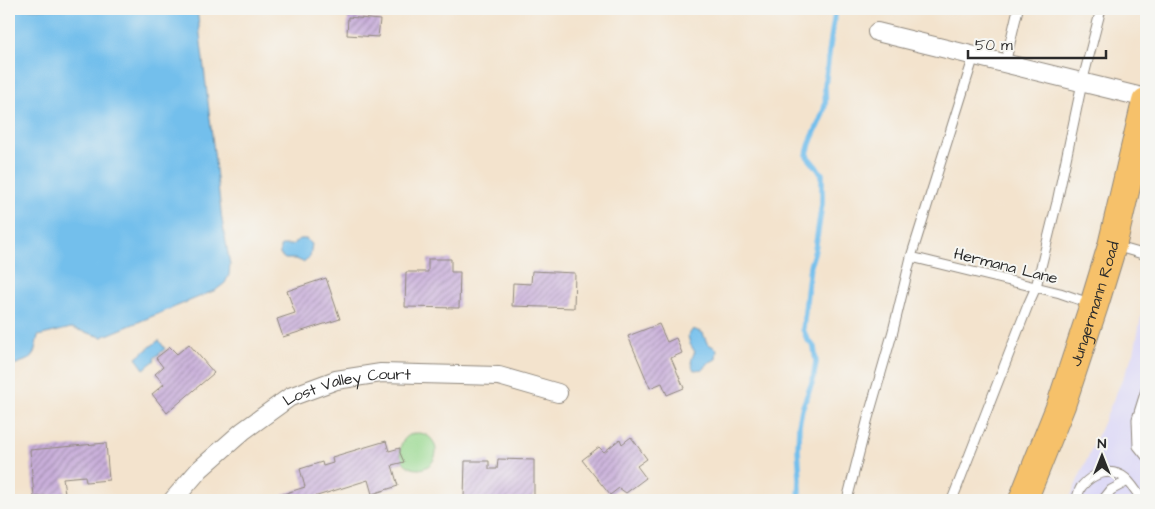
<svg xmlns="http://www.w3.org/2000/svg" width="1155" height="509" viewBox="0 0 1155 509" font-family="'Architects Daughter',sans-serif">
	<defs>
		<pattern id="building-hatch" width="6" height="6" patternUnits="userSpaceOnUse" patternTransform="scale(1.25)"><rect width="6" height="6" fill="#c9afda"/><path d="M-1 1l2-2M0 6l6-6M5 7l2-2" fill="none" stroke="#a38fb1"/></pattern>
	</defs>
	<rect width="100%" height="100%" fill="#f6f6f2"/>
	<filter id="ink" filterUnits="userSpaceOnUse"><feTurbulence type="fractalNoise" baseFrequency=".02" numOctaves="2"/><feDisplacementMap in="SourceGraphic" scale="10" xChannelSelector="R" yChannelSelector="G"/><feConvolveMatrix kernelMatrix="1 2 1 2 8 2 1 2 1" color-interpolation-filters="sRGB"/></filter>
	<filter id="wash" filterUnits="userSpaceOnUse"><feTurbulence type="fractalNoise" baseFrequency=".0096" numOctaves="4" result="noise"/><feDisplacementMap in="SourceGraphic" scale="20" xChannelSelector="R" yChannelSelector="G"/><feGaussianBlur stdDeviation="1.12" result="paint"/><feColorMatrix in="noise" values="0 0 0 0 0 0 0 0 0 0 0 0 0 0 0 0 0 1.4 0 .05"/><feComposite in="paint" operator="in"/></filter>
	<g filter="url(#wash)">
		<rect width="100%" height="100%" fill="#f3e3cd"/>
		<path fill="#dad6f7" d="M 1146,291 L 1146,500 L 1069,500 L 1134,353 Z"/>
		<path fill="#97d88e" stroke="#61825c" d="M400 451a18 18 0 1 1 36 0a18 18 0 1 1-36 0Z"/>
		<path fill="#73bfec" stroke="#4f758c" d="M 9,9 L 197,9 L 222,220 L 230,265 L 229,275 L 225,283 L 216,290 L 102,337 L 71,328 L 38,336 C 33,357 36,358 13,365 L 9,362 Z
			M 299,239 L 306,239 L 312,244 L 310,257 L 303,262 L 296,259 L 285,259 L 280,255 L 280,247 L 284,245 L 292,245 Z
			M 693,329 L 703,333 L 707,343 L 717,349 L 716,359 L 708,363 L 704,369 L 694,370 C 690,363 691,358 695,352 L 690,344 L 688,336 Z
			M 159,340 L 165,349 L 154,358 L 155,360 L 144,369 L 136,358 Z"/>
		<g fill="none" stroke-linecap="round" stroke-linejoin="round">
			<path stroke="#73bfec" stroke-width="5.5" d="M 799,500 L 800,479 L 798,449 L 799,425 L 802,409 L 813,380 L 816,362 L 814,347 L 807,339 L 803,329 L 810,266 L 815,250 L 822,204 L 822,174 L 807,156 C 808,139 822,123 825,105 C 826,99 825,92 825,86 C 828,60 831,34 836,9"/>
		</g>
		<g id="blocks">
			<path fill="url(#building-hatch)" d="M 348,17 L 380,20 L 378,37 L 347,35 Z
				M 428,259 L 451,259 L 451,272 L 460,272 L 459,308 L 405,307 L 406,272 L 428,272 Z
				M 532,271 L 575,273 L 574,308 L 512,306 L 513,283 L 531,284 Z
				M 326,278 L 340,319 L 283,337 L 277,319 L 295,313 L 287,291 Z
				M 659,324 L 667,342 L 676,338 L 682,353 L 671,358 L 684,388 L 667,395 L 662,383 L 650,388 L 628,336 Z
				M 189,344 L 214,373 L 167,413 L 152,394 L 164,384 L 155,374 L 163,367 L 156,358 L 170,347 L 177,354 Z
				M 631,437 L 647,459 L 637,466 L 646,478 L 626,493 L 619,488 L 610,495 L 582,460 L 599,447 L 604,452 L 620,439 L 622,444 Z
				M 386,441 L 389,451 L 400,448 L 400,453 L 404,462 L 392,465 L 398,486 L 372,494 L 368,480 L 314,497 L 315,500 L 285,500 L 283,494 L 305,487 L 300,469 L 322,462 L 323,466 L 333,463 L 332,457 Z
				M 106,443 L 109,480 L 86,482 L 85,476 L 63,478 L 65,494 L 34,497 L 30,450 Z
				M 498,459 L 534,460 L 534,500 L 464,498 L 465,461 L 489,461 L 489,469 L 497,469 Z"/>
		</g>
	</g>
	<g filter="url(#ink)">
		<use href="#blocks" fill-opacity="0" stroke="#8f877c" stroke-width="1"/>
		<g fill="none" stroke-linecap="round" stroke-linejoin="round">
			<g stroke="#8f877c" stroke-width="11">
				<path id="service" d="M 1005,64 L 1018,9
					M 1115,246 L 1146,255
					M 911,257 L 1060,293 L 1092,304
					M 1146,390 L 1137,419 L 1138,446 L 1146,456
					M 847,500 L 868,418 L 893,331 L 911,257 L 974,56
					M 952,500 L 1028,305 L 1036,287 L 1057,202 L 1082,83 L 1101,9
					M 1076,500 C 1078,496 1079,489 1082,486 C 1093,473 1111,467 1125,478 C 1132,484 1137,492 1142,500
					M 1103,500 L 1111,490 L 1128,481"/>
			</g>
			<g stroke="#8f877c" stroke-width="20">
				<g id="minor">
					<path d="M 877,32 L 1146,98"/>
					<path id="s1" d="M 173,500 L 200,469 L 243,431 L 290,397 L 336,380 L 381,373 L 499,376 L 558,393"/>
				</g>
			</g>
			<g stroke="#8f877c" stroke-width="30">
				<g id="primary">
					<path id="s2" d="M 1023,500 L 1061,405 L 1094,305 L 1112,246 L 1146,102"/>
				</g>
			</g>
			<use href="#service" stroke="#fff" stroke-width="9"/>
			<use href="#minor" stroke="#fff" stroke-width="18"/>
			<use href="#primary" stroke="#f6c16b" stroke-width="28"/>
		</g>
	</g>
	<g text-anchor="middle" stroke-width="4" stroke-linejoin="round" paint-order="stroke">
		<g font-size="16" fill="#2b2b2b" stroke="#f6f6f2">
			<text transform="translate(1006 265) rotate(14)" y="6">Hermana Lane</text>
			<text dy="6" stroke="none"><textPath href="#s2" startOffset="209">Jungermann Road</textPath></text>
			<text dy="6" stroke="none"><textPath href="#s1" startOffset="215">Lost Valley Court</textPath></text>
		</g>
	</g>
	<rect width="1155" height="509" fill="none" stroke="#f6f6f2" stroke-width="30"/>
	<g transform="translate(1102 456)" stroke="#f6f6f2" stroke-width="4" paint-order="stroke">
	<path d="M0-4L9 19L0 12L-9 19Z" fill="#2b2b2b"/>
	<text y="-8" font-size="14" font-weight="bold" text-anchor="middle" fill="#2b2b2b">N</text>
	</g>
	<path d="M968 50v8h138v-8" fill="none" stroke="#2b2b2b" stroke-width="2.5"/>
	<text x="975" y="50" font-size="15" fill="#2b2b2b" stroke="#f6f6f2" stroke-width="4" paint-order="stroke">50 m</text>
</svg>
